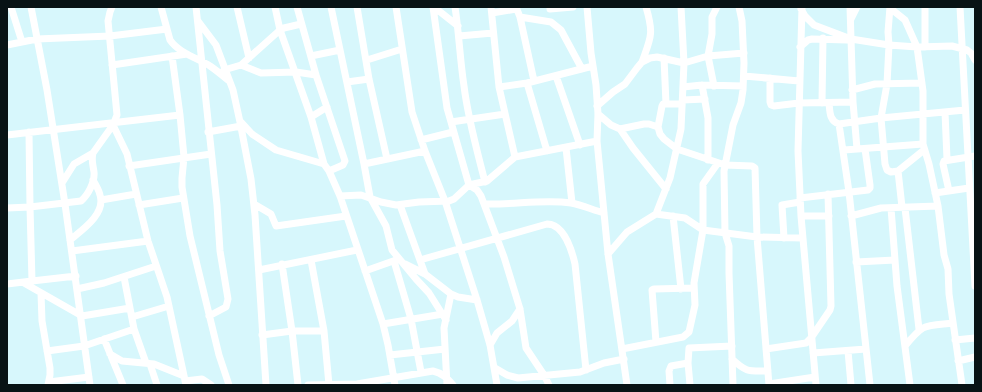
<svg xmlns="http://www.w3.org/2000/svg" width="982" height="392" viewBox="0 0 982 392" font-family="Spectral,serif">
	<rect width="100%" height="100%" fill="#d7f7fc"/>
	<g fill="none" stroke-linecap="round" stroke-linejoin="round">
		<path stroke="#fff" stroke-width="7" d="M 11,7 L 22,42
			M 31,7 L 47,90 L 65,204 L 90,385
			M 161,7 L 170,40 C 179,53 197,58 210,66 C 216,70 222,75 228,80
			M 196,7 L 217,205 L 220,251 L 228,299 L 226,307 L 209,316
			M 237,7 L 249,58
			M 275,7 L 280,30 L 311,117 L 324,164 L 329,171 L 340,196 L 383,324 L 388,345 L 395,385
			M 297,7 L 316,75 L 345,161 L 343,165 L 329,171
			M 331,7 L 364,164 L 370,197 L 386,226 L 392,250 L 416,279 L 429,293 L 446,320
			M 357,7 L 369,79 L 387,159
			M 396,7 L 412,112 L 425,151 L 445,201 L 477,300 L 490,345 L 497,385
			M 433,7 L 447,108 L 469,185 L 477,190 L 481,196 L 504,257 L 520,309 L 526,348 L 544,375 L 549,385
			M 434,7 L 458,26
			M 455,7 C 459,33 460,60 464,86 C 468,119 477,150 485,182
			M 491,7 L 499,87 L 515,157
			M 516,7 L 520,17 L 534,81
			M 587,7 L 591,53 L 596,85 L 598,114 L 597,141 L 608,254 L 627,385
			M 802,7 L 798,151 L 801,216 L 816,385
			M 850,7 L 853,102 L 857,149
			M 890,7 L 888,32 L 889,45 L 887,84 L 881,118 L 885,164 L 887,170 L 891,172 L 898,171 L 902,207
			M 925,7 L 925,47
			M 960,7 L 975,286
			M 890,8 L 905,20 L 917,47 L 923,91 L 923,144 L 929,164 L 938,206 L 944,255 L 948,269 L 949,294 L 962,385
			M 550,9 L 573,7
			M 801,9 L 805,16 L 814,25 L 851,39 L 889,45 L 917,47 L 952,46 L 967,50 L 971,53 L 975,60
			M 492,13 L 516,9
			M 520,17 L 551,22 L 561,30 L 582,69
			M 851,19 L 857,7
			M 198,21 L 216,45 L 233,90 L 240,122 L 251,179 L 255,215 L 266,385
			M 459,36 L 493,33
			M 7,45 L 37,39 L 110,36 L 167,29
			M 800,47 L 808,40 L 812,39 L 847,40
			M 172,56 L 180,115 L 184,157 L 182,178 L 182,187 L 190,236 L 219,355 L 229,385
			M 311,56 L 340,50
			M 664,58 L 666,104
			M 367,60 L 402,49
			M 642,62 C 651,37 654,34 646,7
			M 112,65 L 187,54
			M 241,65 L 261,73 L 296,72 L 316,75
			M 224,70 L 241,65 L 280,30 L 284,28 L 301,24
			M 556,76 L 580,145
			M 744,76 L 799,81
			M 770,78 L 770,102 L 771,105 L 774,106 L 799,103 L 853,102
			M 347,82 L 369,79
			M 527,83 L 547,151
			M 702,85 L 708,118 L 708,160
			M 714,86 L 708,56 L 712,34 L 712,17 L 717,7
			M 499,87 L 527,83 L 593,66
			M 683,87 L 702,85 L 743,86
			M 852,90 L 875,84 L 922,83
			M 683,100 L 705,99
			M 822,103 L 823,38
			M 829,103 C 830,111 829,121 839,124 L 881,118 L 965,110
			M 682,104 L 663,104 L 662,106 L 658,127 L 660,134 L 664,139 L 677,149 L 725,165 L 752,166 L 755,168 L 757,237 L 769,385
			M 597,106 L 613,92 L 625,84 L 637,68 L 642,62 L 650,58 L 657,57 L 684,63 L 708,56 L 744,53
			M 945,112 L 947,159
			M 598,114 L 611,125 L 620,129 L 644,124 L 649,124 L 658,127
			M 311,117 L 327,107
			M 241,122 L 252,134 L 276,150 L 324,164
			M 451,122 L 505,114
			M 839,124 L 849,192 L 870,385
			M 113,125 L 127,154 L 148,241 L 167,297 L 186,385
			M 620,129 L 633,148 L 666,189
			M 208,132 L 241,126
			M 7,135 L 180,115
			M 421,140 L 453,132
			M 566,148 L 572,203
			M 844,150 L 923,144
			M 364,164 L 425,151
			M 129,166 L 211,154
			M 898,171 L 924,150
			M 62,183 L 74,164 L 93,153
			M 949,191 L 943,164 L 944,161 L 975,156
			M 935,193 L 969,188
			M 340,196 L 361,195 L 381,202 L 396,205 L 419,202 L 449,201 L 454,199 L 469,185 L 487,181 L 515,157 L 597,141
			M 800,198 L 868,190 L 870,188 L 870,185 L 865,149
			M 101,200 L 136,194
			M 254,204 L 271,214 L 276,226 L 346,216
			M 485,204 C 514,205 543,199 571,203 C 582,205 593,210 604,213
			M 139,205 L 183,198
			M 400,205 L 425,274
			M 7,208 L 30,207 L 29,132
			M 891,208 L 897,286 L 910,385
			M 905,208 L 919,329
			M 656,214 L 685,218 L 703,230 L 757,237 L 802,238
			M 673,216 L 681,289
			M 801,216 L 829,216
			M 851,216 L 881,208 L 938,206
			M 784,238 L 782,205 L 800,202
			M 70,240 C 82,230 106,214 100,195 C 99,190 96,185 93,180
			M 72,251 L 148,241
			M 608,254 L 627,232 L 656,214 L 670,178 L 681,129 L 684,63 L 681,7
			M 311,260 L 324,331 L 329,385
			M 420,260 L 547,224 C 564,224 572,251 575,264 L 586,370
			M 394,261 L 411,319 L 421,372
			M 856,262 L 895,260
			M 282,264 L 292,331 L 298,385
			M 405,264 L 425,274 L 451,294 L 458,297 L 477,300
			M 259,270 L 357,250
			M 365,271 L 396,260
			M 124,277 L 134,329 L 146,363
			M 32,281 L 76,276
			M 24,283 L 82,316 L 130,308
			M 7,284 L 32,281 L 30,207 L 81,201 C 88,195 95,182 94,172 C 93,165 91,160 93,153 L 113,125 L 117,115 L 108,21 L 110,12 L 112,7
			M 77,289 L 104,283 L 156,266
			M 41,293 L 42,321 L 50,368 L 50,375 L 48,385
			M 132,317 L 169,306
			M 383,324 L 443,314
			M 262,335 L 292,331 L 324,331
			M 104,339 L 123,385
			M 955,340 L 975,338
			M 656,342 L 652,290 L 654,289 L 694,288
			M 490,345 L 497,333 L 512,321 L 520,309
			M 905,346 C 924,323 924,326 953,323
			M 622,349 L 683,337 L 689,332 L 695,305 L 694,283 L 703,230 L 703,184 L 718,163
			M 766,349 L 806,343 L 811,338 L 830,310 L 831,306 L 828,194
			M 47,351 L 84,346 L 134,329
			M 848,351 L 851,385
			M 813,353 L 866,349
			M 110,354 L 122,361 L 154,364 L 184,376
			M 390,355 L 445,349
			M 732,359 C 747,373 749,371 768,371
			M 958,361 L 975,357
			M 150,364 L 157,385
			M 495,368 L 507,375 L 518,378 L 580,372 L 604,363 L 624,359
			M 185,381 L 202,379 L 211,385
			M 49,382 L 89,377
			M 769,384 L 815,377
			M 308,385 L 357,384 L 433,371 C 442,373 447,378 453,385
			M 447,385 L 444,328 L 451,294
			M 670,385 L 669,371 L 671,366 L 688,363
			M 690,385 L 688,363 L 689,348 L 732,346
			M 733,385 L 729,273 L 729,246 L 725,233 L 724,171 L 733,125 L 741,103 L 743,90 L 744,63 L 742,21 L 739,7"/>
	</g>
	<rect width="982" height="392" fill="none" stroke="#081315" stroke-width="16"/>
</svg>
